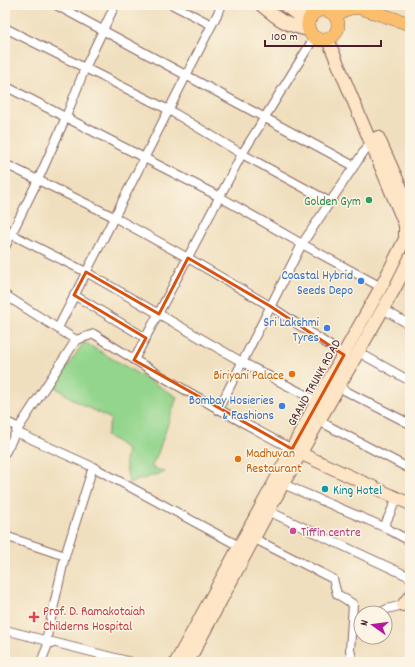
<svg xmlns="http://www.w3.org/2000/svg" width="415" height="667" viewBox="0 0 415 667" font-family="Dekko,sans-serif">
	<rect width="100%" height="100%" fill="#fcf5e5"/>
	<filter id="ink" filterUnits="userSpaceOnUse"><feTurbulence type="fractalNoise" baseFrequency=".025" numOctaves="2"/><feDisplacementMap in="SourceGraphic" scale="8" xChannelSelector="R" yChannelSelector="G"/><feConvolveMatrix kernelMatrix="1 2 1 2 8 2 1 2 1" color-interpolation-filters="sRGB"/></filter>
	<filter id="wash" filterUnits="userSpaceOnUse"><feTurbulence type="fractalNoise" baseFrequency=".012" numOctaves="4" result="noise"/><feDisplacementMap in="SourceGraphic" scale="16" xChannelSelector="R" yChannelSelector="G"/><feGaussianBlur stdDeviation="0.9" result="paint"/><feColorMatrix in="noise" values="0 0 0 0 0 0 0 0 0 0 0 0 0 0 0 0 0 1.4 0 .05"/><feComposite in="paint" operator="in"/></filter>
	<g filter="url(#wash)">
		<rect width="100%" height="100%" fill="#f0dfbe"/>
		<path fill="#93d58d" stroke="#6e7a5c" d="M 84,342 L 177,397 L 158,453 L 151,467 L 165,472 L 129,483 L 125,461 L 127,450 L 116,441 L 106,436 L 111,419 L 77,402 L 54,386 Z"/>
	</g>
	<g filter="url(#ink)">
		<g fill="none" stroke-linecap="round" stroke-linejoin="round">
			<g stroke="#84625e" stroke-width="10">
				<path id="street" d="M 56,5 L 354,166
					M 173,5 L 212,25
					M 5,28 L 169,110 L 242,154 L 330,202
					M 5,86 L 220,197 L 302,244 L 381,287
					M 5,164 L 114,217 L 188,258 L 270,306 L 344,355
					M 5,231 L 86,272 L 242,362 L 317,401
					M 5,247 L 38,180 L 66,117 L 85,68 L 115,5
					M 5,295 L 76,340
					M 74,295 L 146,338
					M 383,309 L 410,325
					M 58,328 L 222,5
					M 358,352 L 410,381
					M 134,360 L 242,154 L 314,38
					M 338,387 L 410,424
					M 218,410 L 302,244 L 371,141
					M 5,421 L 19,428
					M 319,421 L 410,469
					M 16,432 L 93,467 L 239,546
					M 5,453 L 16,432 L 76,340 L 94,334 C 158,376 224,413 292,449
					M 283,484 L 384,527 L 410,541
					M 268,511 L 410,577
					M 384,527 L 397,498
					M 5,536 L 65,556
					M 253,538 L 333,579 L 337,594 L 353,604 L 350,650 L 353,662
					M 380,613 L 387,609 L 403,605
					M 5,630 L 131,662
					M 46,641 L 65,556 L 93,467
					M 41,662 L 49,642"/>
			</g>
			<g stroke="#84625e" stroke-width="14">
				<path id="secondary" d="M 261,5 C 278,19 286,26 309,30
					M 284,5 L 296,14 L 310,19
					M 378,137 L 410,208
					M 293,450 L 410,504
					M 403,605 L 410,596
					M 176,662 L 275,481 L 317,401 L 381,287 L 405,239 L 405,225 L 328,40
					M 188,662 L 283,484 L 395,288 L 410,258"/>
			</g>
			<g stroke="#84625e" stroke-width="14">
				<path id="primary" d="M308 25a15 15 0 1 1 30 0a15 15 0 1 1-30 0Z
					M 335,16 C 345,9 349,7 361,8 L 410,24"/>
			</g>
			<use href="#street" stroke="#fff" stroke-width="8"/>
			<use href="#secondary" stroke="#fde5c5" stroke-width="12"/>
			<use href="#primary" stroke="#fabe6d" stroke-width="13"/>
		</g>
	</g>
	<path fill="none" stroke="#d8530f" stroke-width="3" stroke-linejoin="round" d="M 188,258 L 270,306 L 344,355 L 292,449 L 134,360 L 146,338 L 74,295 L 86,272 L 159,314 Z"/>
	<circle fill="#2e9e5b" stroke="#fcf5e5" stroke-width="1.5" cx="369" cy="200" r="4"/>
	<g fill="#3f7fe0" stroke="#fcf5e5" stroke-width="1.5">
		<circle cx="361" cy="281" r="4"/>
		<circle cx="327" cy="328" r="4"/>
		<circle cx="282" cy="406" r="4"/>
	</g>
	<g fill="#e8710a" stroke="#fcf5e5" stroke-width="1.5">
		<circle cx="292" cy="374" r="4"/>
		<circle cx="238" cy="459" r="4"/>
	</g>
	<circle fill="#0f9aa8" stroke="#fcf5e5" stroke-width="1.5" cx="325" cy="489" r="4"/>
	<circle fill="#d1479c" stroke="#fcf5e5" stroke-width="1.5" cx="293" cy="531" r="4"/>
	<path fill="#e0444e" stroke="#fcf5e5" stroke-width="1.5" d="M32 611h4v4h4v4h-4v4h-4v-4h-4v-4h4z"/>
	<g text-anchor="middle" stroke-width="3" stroke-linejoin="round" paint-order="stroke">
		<g font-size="13" fill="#27864d" stroke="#fcf5e5" text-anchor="end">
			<text x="361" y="205">Golden Gym</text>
		</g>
		<g font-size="13" fill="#366cbe" stroke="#fcf5e5" text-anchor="end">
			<text x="353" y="279">Coastal Hybrid<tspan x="353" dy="15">Seeds Depo</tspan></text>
			<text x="319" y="326">Sri Lakshmi<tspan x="319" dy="15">Tyres</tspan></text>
			<text x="274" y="404">Bombay Hosieries<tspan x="274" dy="15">&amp; Fashions</tspan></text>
		</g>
		<g font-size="13" fill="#c56008" stroke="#fcf5e5" text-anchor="end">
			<text x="284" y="379">Biriyani Palace</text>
			<text x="246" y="457" text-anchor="start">Madhuvan<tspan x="246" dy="15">Restaurant</tspan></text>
		</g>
		<g font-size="13" fill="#4a1f2b" stroke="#fcf5e5">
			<text transform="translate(313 382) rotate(-61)" y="5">GRAND TRUNK ROAD</text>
		</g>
		<g font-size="13" fill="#0d838f" stroke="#fcf5e5" text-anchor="start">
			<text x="333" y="494">King Hotel</text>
		</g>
		<g font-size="13" fill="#b23c85" stroke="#fcf5e5" text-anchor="start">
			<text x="301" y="536">Tiffin centre</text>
		</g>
		<g font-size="13" fill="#be3a42" stroke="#fcf5e5" text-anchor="start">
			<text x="43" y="615">Prof. D. Ramakotaiah<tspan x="43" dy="15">Childerns Hospital</tspan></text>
		</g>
	</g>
	<rect width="415" height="667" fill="none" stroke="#fcf5e5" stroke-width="20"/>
	<g transform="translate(373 625) rotate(284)"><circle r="19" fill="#fcf5e5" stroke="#b59f9b"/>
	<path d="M0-3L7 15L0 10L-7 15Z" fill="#b5179e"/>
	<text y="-6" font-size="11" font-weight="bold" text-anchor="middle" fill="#4a1f2b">N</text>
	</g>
	<path d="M265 40v6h116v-6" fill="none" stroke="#4a1f2b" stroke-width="2"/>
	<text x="271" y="40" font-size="12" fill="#4a1f2b" stroke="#fcf5e5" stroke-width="3" paint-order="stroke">100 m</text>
</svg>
